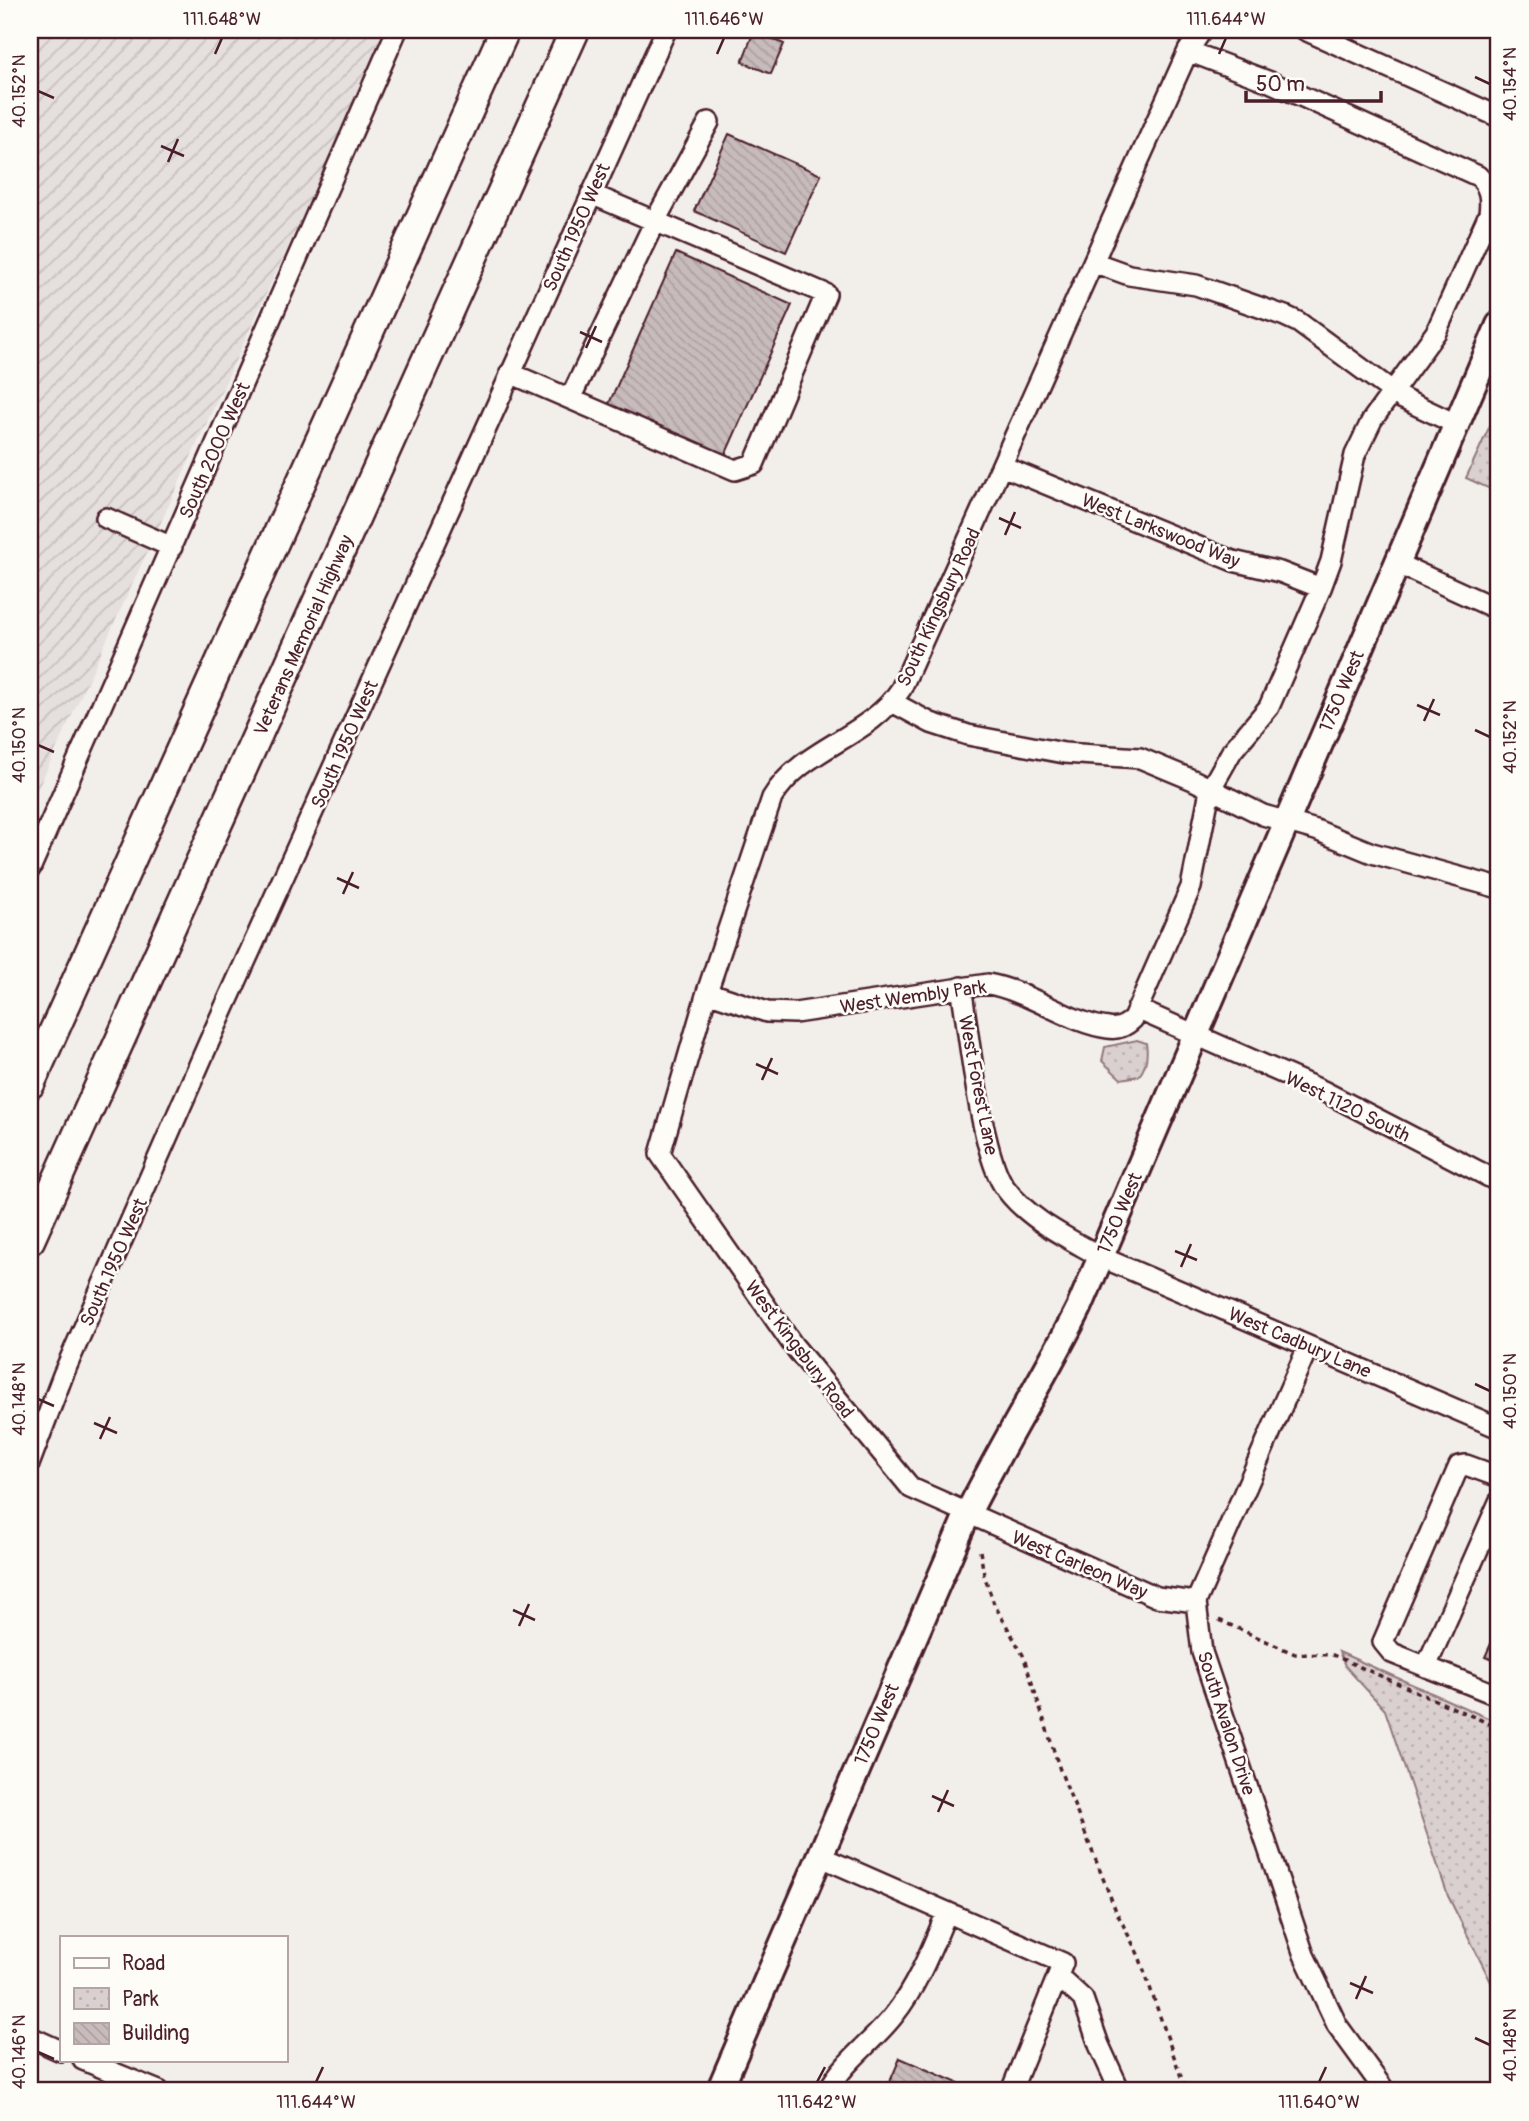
<svg xmlns="http://www.w3.org/2000/svg" width="1529" height="2121" viewBox="0 0 1529 2121" font-family="Pangolin,sans-serif">
	<defs>
		<pattern id="industrial-furrows" width="10" height="10" patternUnits="userSpaceOnUse" patternTransform="scale(1.75)"><rect width="10" height="10" fill="#e5dfdd"/><path d="M-1 1l2-2M0 10L10 0M9 11l2-2" fill="none" stroke="#c6bfbe"/></pattern>
		<pattern id="park-dots" width="8" height="8" patternUnits="userSpaceOnUse" patternTransform="scale(1.75)"><rect width="8" height="8" fill="#d9d0cf"/><path d="M2 2h.1M6 6h.1" fill="none" stroke="#bcb2b2" stroke-width="1.8" stroke-linecap="round"/></pattern>
		<pattern id="building-back-hatch" width="6" height="6" patternUnits="userSpaceOnUse" patternTransform="scale(1.75)"><rect width="6" height="6" fill="#c8bbbb"/><path d="M-1 5l2 2M0 0l6 6M5-1l2 2" fill="none" stroke="#ada0a1"/></pattern>
	</defs>
	<rect width="100%" height="100%" fill="#f2efeb"/>
	<filter id="ink" filterUnits="userSpaceOnUse"><feTurbulence type="fractalNoise" baseFrequency=".0143" numOctaves="2"/><feDisplacementMap in="SourceGraphic" scale="14" xChannelSelector="R" yChannelSelector="G"/><feConvolveMatrix kernelMatrix="1 2 1 2 8 2 1 2 1" color-interpolation-filters="sRGB"/></filter>
	<g filter="url(#ink)">
		<path fill="url(#industrial-furrows)" d="M 30,30 L 388,30 L 30,806 Z"/>
		<path fill="url(#park-dots)" stroke="#92787d" stroke-width="2" d="M 1499,406 L 1499,493 L 1466,478 Z
			M 1137,1040 L 1146,1043 C 1148,1055 1146,1067 1139,1076 L 1121,1079 L 1102,1061 L 1105,1047 Z
			M 1339,1652 L 1499,1723 L 1499,1998 L 1448,1896 L 1385,1710 L 1345,1666 Z"/>
		<g fill="none" stroke-linecap="round" stroke-linejoin="round">
			<path stroke="#8b6f75" stroke-width="5" d="M 30,2087 L 43,2091"/>
		</g>
		<path fill="url(#building-back-hatch)" stroke="#4a1f2b" stroke-width="2" d="M 754,31 L 784,44 L 771,74 L 742,62 Z
			M 729,134 L 821,175 L 786,252 L 694,211 Z
			M 676,253 L 792,305 L 723,460 L 607,408 Z
			M 1499,1626 L 1499,1662 L 1485,1657 Z
			M 900,2058 L 960,2084 L 957,2091 L 886,2091 Z"/>
		<g fill="none" stroke-linecap="round" stroke-linejoin="round">
			<g stroke="#4a1f2b" stroke-width="24">
				<path id="minor" d="M 1305,30 L 1499,117
					M 1093,262 L 1129,275 L 1196,285 L 1285,316 L 1298,322 L 1403,399 L 1458,425
					M 510,373 L 735,470 L 754,464 L 826,294 L 591,194
					M 570,399 L 655,221 L 709,122
					M 1002,466 L 1233,561 L 1280,572 L 1321,588
					M 106,518 L 172,547
					M 1396,563 L 1499,610
					M 892,702 L 931,723 L 968,735 L 1064,753 L 1140,758 L 1193,780 L 1263,815 L 1316,830 L 1372,853 L 1499,888
					M 30,869 L 397,30
					M 961,987 C 969,1032 981,1158 1006,1189 C 1029,1220 1068,1238 1101,1257 L 1499,1428
					M 707,992 L 767,1012 L 795,1013 L 988,984 C 1029,991 1071,1024 1108,1028 C 1117,1030 1126,1026 1133,1019 L 1191,887 L 1210,790 L 1232,751 L 1269,707 L 1321,588 L 1331,561 L 1355,455 L 1372,420 L 1436,332 L 1489,214 C 1491,198 1490,187 1478,176 L 1270,82 L 1188,51
					M 1137,1009 L 1323,1091 L 1499,1182
					M 1308,1347 L 1196,1602 L 1202,1652 L 1304,1955 L 1337,2025 L 1385,2091
					M 30,1462 L 63,1375 L 209,1042 L 666,30
					M 1499,1477 L 1466,1465 L 1459,1466 L 1383,1642 L 1392,1653 L 1499,1696
					M 1196,1602 L 1157,1597 L 911,1488 L 793,1345 L 660,1154 L 707,992 L 772,798 C 802,747 868,739 901,689 L 1188,51 L 1202,30
					M 1426,1667 L 1499,1502
					M 819,1856 L 1063,1963 L 1011,2091
					M 1058,1976 L 1083,1999 L 1099,2045 L 1120,2091
					M 30,2037 L 61,2051
					M 83,2060 L 159,2091
					M 829,2089 C 845,2060 874,2041 894,2015 C 918,1985 932,1947 947,1912"/>
			</g>
			<g stroke="#4a1f2b" stroke-width="30">
				<path id="major" d="M 719,2091 L 967,1515 C 1002,1444 1044,1378 1079,1308 L 1499,325"/>
			</g>
			<g stroke="#4a1f2b" stroke-width="33">
				<path id="highway" d="M 30,1084 L 505,30
					M 30,1240 L 575,30"/>
			</g>
			<path stroke="#4a1f2b" stroke-width="3.5" stroke-dasharray="5 5" stroke-linecap="butt" d="M 1493,408 L 1499,410
				M 980,1551 L 984,1575 L 994,1604 L 1023,1655 L 1060,1770 L 1116,1911 L 1139,1956 L 1186,2091
				M 1219,1620 L 1295,1654 L 1333,1655 L 1499,1728"/>
			<use href="#minor" stroke="#fdfcf7" stroke-width="19"/>
			<use href="#major" stroke="#fdfcf7" stroke-width="24"/>
			<use href="#highway" stroke="#fdfcf7" stroke-width="28"/>
		</g>
	</g>
	<path fill="none" stroke="#4a1f2b" stroke-width="2.5" d="M 215,54 L 222,38M 717,54 L 724,38M 1219,54 L 1226,38M 1475,77 L 1490,84M 38,91 L 54,98M 161,146 L 184,156M 168,162 L 178,139M 580,332 L 602,342M 586,348 L 596,326M 999,518 L 1021,528M 1005,535 L 1015,512M 1417,705 L 1440,715M 1424,721 L 1434,699M 1475,730 L 1490,737M 38,745 L 54,752M 337,878 L 359,888M 343,894 L 353,872M 756,1064 L 778,1074M 762,1080 L 772,1058M 1175,1251 L 1197,1260M 1181,1267 L 1191,1244M 1475,1384 L 1490,1391M 38,1399 L 54,1406M 94,1423 L 117,1433M 100,1439 L 110,1417M 513,1610 L 535,1620M 519,1626 L 529,1604M 932,1796 L 954,1806M 938,1812 L 948,1790M 1350,1983 L 1373,1993M 1356,1999 L 1366,1976M 1475,2038 L 1490,2045M 38,2052 L 54,2059M 316,2082 L 323,2067M 817,2082 L 825,2067M 1319,2082 L 1326,2067"/>
	<g text-anchor="middle" stroke-width="5" stroke-linejoin="round" paint-order="stroke">
		<g font-size="19" fill="#4a1f2b" stroke="#fdfcf7">
			<text transform="translate(576 227) rotate(-66)" y="7">South 1950 West</text>
			<text transform="translate(214 450) rotate(-66)" y="7">South 2000 West</text>
			<text transform="translate(1161 530) rotate(22)" y="7">West Larkswood Way</text>
			<text transform="translate(938 607) rotate(-65)" y="7">South Kingsbury Road</text>
			<text transform="translate(303 635) rotate(-66)" y="7">Veterans Memorial Highway</text>
			<text transform="translate(1341 691) rotate(-67)" y="7">1750 West</text>
			<text transform="translate(344 744) rotate(-66)" y="7">South 1950 West</text>
			<text transform="translate(913 996) rotate(-8)" y="7">West Wembly Park</text>
			<text transform="translate(979 1085) rotate(79)" y="7">West Forest Lane</text>
			<text transform="translate(1348 1106) rotate(26)" y="7">West 1120 South</text>
			<text transform="translate(1119 1213) rotate(-67)" y="7">1750 West</text>
			<text transform="translate(113 1262) rotate(-66)" y="7">South 1950 West</text>
			<text transform="translate(1300 1342) rotate(23)" y="7">West Cadbury Lane</text>
			<text transform="translate(800 1349) rotate(53)" y="7">West Kingsbury Road</text>
			<text transform="translate(1080 1564) rotate(23)" y="7">West Carleon Way</text>
			<text transform="translate(1227 1723) rotate(72)" y="7">South Avalon Drive</text>
			<text transform="translate(876 1724) rotate(-67)" y="7">1750 West</text>
		</g>
	</g>
	<rect width="1529" height="2121" fill="none" stroke="#fdfcf7" stroke-width="77"/>
	<rect x="60" y="1936" width="228" height="126" fill="#fdfcf7" stroke="#b5a4a5" stroke-width="2"/>
	<rect x="74" y="1958" width="35" height="10" fill="#fdfcf7" stroke="#b5a4a5" stroke-width="2"/>
	<text x="122" y="1970" font-size="21" fill="#4a1f2b">Road</text>
	<rect x="74" y="1988" width="35" height="21" fill="url(#park-dots)" stroke="#b5a4a5" stroke-width="2"/>
	<text x="122" y="2006" font-size="21" fill="#4a1f2b">Park</text>
	<rect x="74" y="2023" width="35" height="21" fill="url(#building-back-hatch)" stroke="#b5a4a5" stroke-width="2"/>
	<text x="122" y="2040" font-size="21" fill="#4a1f2b">Building</text>
	<path d="M1246 91v10h135v-10" fill="none" stroke="#4a1f2b" stroke-width="3.5"/>
	<text x="1256" y="91" font-size="21" fill="#4a1f2b" stroke="#fdfcf7" stroke-width="5" paint-order="stroke">50 m</text>
	<rect x="38" y="38" width="1452" height="2044" fill="none" stroke="#4a1f2b" stroke-width="2.5"/>
	<g font-size="18" text-anchor="middle" fill="#4a1f2b">
		<text x="222" y="25">111.648°W</text>
		<text x="724" y="25">111.646°W</text>
		<text x="1226" y="25">111.644°W</text>
		<text transform="translate(1510 84) rotate(-90)" y="6">40.154°N</text>
		<text transform="translate(19 91) rotate(-90)" y="6">40.152°N</text>
		<text transform="translate(1510 737) rotate(-90)" y="6">40.152°N</text>
		<text transform="translate(19 745) rotate(-90)" y="6">40.150°N</text>
		<text transform="translate(1510 1391) rotate(-90)" y="6">40.150°N</text>
		<text transform="translate(19 1399) rotate(-90)" y="6">40.148°N</text>
		<text transform="translate(1510 2045) rotate(-90)" y="6">40.148°N</text>
		<text transform="translate(19 2052) rotate(-90)" y="6">40.146°N</text>
		<text x="316" y="2108">111.644°W</text>
		<text x="817" y="2108">111.642°W</text>
		<text x="1319" y="2108">111.640°W</text>
	</g>
</svg>
